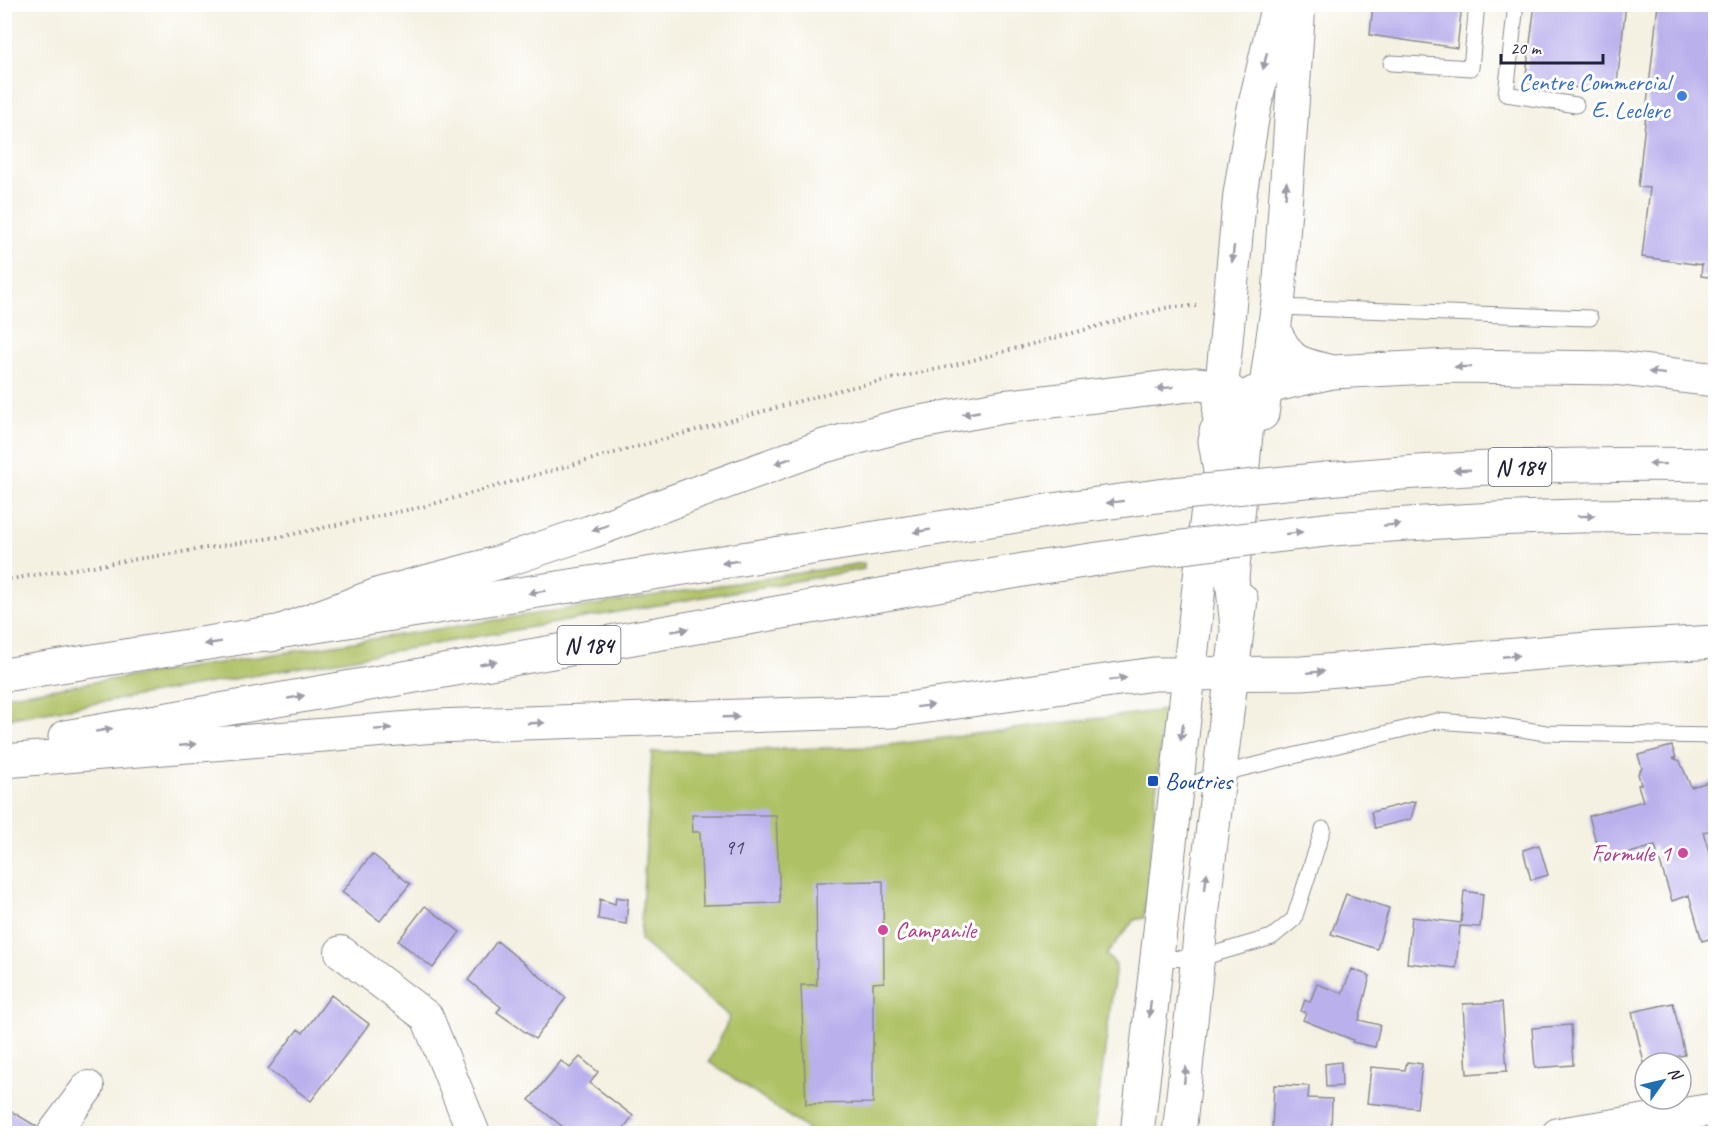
<svg xmlns="http://www.w3.org/2000/svg" width="1720" height="1138" viewBox="0 0 1720 1138" font-family="Caveat,sans-serif">
	<rect width="100%" height="100%" fill="#fff"/>
	<filter id="ink" filterUnits="userSpaceOnUse"><feTurbulence type="fractalNoise" baseFrequency=".0167" numOctaves="2"/><feDisplacementMap in="SourceGraphic" scale="12" xChannelSelector="R" yChannelSelector="G"/><feConvolveMatrix kernelMatrix="1 2 1 2 8 2 1 2 1" color-interpolation-filters="sRGB"/></filter>
	<filter id="wash" filterUnits="userSpaceOnUse"><feTurbulence type="fractalNoise" baseFrequency=".008" numOctaves="4" result="noise"/><feDisplacementMap in="SourceGraphic" scale="24" xChannelSelector="R" yChannelSelector="G"/><feGaussianBlur stdDeviation="1.35" result="paint"/><feColorMatrix in="noise" values="0 0 0 0 0 0 0 0 0 0 0 0 0 0 0 0 0 1.4 0 .05"/><feComposite in="paint" operator="in"/></filter>
	<g filter="url(#wash)">
		<rect width="100%" height="100%" fill="#f4f1e2"/>
		<path fill="#afc165" stroke="#687250" stroke-width="1.5" d="M 864,563 L 864,569 L 5,719 L 5,696 Z
			M 1164,710 L 1144,918 L 1134,920 L 1106,955 L 1116,965 L 1094,1133 L 813,1133 L 709,1062 L 730,1017 L 640,940 L 652,752 L 873,747 Z"/>
		<g id="blocks">
			<path fill="#bab0ec" d="M 1373,4 L 1462,4 L 1457,48 L 1370,35 Z
				M 1535,4 L 1626,4 L 1616,92 L 1525,82 Z
				M 1658,4 L 1716,4 L 1716,278 L 1701,276 L 1702,265 L 1642,257 L 1650,188 L 1638,187 Z
				M 1672,746 L 1676,758 L 1673,758 L 1680,761 L 1691,787 L 1716,780 L 1716,829 L 1703,832 L 1716,874 L 1716,937 L 1702,941 L 1689,895 L 1672,901 L 1655,846 L 1601,861 L 1589,816 L 1643,801 L 1638,785 L 1641,784 L 1638,774 L 1642,768 L 1638,755 Z
				M 1416,801 L 1411,819 L 1375,828 L 1371,812 Z
				M 692,815 L 776,815 L 780,903 L 703,905 L 700,832 L 693,832 Z
				M 1539,845 L 1548,875 L 1531,880 L 1523,850 Z
				M 372,854 L 410,884 L 380,921 L 342,892 Z
				M 883,881 L 884,982 L 873,983 L 873,1103 L 806,1104 L 801,985 L 817,985 L 816,882 Z
				M 1464,891 L 1483,894 L 1480,927 L 1460,926 L 1456,968 L 1407,963 L 1412,917 L 1461,923 Z
				M 1346,894 L 1389,908 L 1377,949 L 1331,934 Z
				M 616,897 L 628,899 L 626,924 L 598,919 L 600,899 L 615,904 Z
				M 425,906 L 460,932 L 433,968 L 398,941 Z
				M 497,941 L 566,998 L 535,1039 L 497,1012 L 501,1007 L 468,980 Z
				M 1352,969 L 1370,976 L 1359,1020 L 1380,1025 L 1375,1047 L 1352,1042 L 1353,1040 L 1303,1020 L 1306,1013 L 1301,1011 L 1305,1000 L 1310,1002 L 1317,984 L 1342,993 Z
				M 331,995 L 369,1024 L 311,1101 L 268,1069 L 298,1029 L 303,1033 Z
				M 1716,998 L 1716,1023 L 1715,1023 L 1709,999 Z
				M 1502,1002 L 1507,1071 L 1467,1074 L 1463,1004 Z
				M 1673,1003 L 1685,1055 L 1644,1063 L 1632,1012 Z
				M 1571,1025 L 1573,1065 L 1535,1068 L 1532,1028 Z
				M 580,1057 L 598,1072 L 590,1083 L 633,1116 L 619,1134 L 572,1134 L 529,1100 L 561,1061 L 570,1068 Z
				M 1341,1062 L 1342,1086 L 1326,1087 L 1325,1064 Z
				M 1407,1062 L 1422,1064 L 1417,1108 L 1367,1103 L 1371,1067 L 1405,1070 Z
				M 1274,1085 L 1309,1086 L 1308,1098 L 1332,1099 L 1331,1134 L 1272,1132 Z
				M 4,1107 L 36,1126 L 31,1134 L 4,1134 Z"/>
		</g>
	</g>
	<g filter="url(#ink)">
		<use href="#blocks" fill-opacity="0" stroke="#8b8a8e" stroke-width="1.5"/>
		<g fill="none" stroke-linecap="round" stroke-linejoin="round">
			<g stroke="#8b8a8e" stroke-width="17">
				<path id="lane" d="M 1516,4 L 1506,94 L 1576,105
					M 1391,63 L 1471,68 L 1477,4
					M 1277,307 L 1590,318
					M 1175,794 L 1185,787 L 1219,774 L 1437,721 L 1503,726 L 1546,733 L 1716,736
					M 1155,958 L 1197,959 L 1272,937 L 1294,919 L 1323,829"/>
			</g>
			<g stroke="#8b8a8e" stroke-width="34">
				<path id="street" d="M 341,952 L 427,1017 L 474,1134
					M 53,1134 L 88,1087
					M 1558,1134 L 1716,1109"/>
			</g>
			<g stroke="#8b8a8e" stroke-width="35">
				<path id="secondary" d="M 1262,414 L 1279,295 L 1299,4
					M 1219,415 L 1240,194 L 1253,113 L 1278,4
					M 1137,1134 L 1207,516
					M 1179,1134 L 1203,908 L 1241,599"/>
			</g>
			<g stroke="#8b8a8e" stroke-width="35">
				<path id="primary" d="M 1275,332 C 1291,365 1298,363 1332,372
					M 1216,432 L 1226,414 L 1254,393 L 1280,384 L 1332,372 L 1450,366 L 1615,368 L 1716,380
					M 1215,441 L 1220,471 L 1217,517
					M 1326,479 C 1455,468 1585,462 1716,465
					M 1333,529 C 1461,520 1588,512 1716,517
					M 271,635 L 380,594 L 497,563 L 590,532 L 824,446 L 905,425 L 1002,407 L 1196,384 C 1227,386 1230,387 1248,413 L 1232,578 L 1237,628
					M 4,675 L 1066,508 L 1173,494
					M 65,737 L 1029,569 L 1174,548
					M 4,761 L 435,726 L 893,711 L 1154,674 L 1302,673 L 1588,649 L 1716,642"/>
			</g>
			<path stroke="#8b8a8e" stroke-width="4" stroke-dasharray="1.5 4.5" stroke-linecap="butt" d="M 4,580 L 284,536 L 422,507 L 839,390 L 947,367 L 1169,307 L 1196,306"/>
			<use href="#lane" stroke="#fff" stroke-width="15"/>
			<use href="#street" stroke="#fff" stroke-width="32"/>
			<use href="#secondary" stroke="#fff" stroke-width="33"/>
			<use href="#primary" stroke="#fff" stroke-width="33"/>
			<g stroke="#8b8a8e" stroke-width="35" stroke-linecap="butt">
				<path id="primary-bridge" d="M 1173,494 L 1326,479
					M 1174,548 L 1333,529"/>
			</g>
			<use href="#primary-bridge" stroke="#fff" stroke-width="33"/>
		</g>
		<defs><path id="oneway-solid" d="M-6-.8H1V-3.2L6.5 0L1 3.2V.8H-6Z" transform="scale(1.5)"/></defs>
		<g fill="#9c9ca7">
			<use href="#oneway-solid" transform="translate(1265 61) rotate(103)"/>
			<use href="#oneway-solid" transform="translate(1286 190) rotate(-86)"/>
			<use href="#oneway-solid" transform="translate(1233 254) rotate(97)"/>
			<use href="#oneway-solid" transform="translate(1463 367) rotate(-180)"/>
			<use href="#oneway-solid" transform="translate(1657 373) rotate(-173)"/>
			<use href="#oneway-solid" transform="translate(1165 388) rotate(173)"/>
			<use href="#oneway-solid" transform="translate(971 413) rotate(169)"/>
			<use href="#oneway-solid" transform="translate(783 461) rotate(160)"/>
			<use href="#oneway-solid" transform="translate(1657 464) rotate(-179)"/>
			<use href="#oneway-solid" transform="translate(1462 470) rotate(178)"/>
			<use href="#oneway-solid" transform="translate(1115 502) rotate(173)"/>
			<use href="#oneway-solid" transform="translate(1586 516) rotate(-1)"/>
			<use href="#oneway-solid" transform="translate(1392 525) rotate(-4)"/>
			<use href="#oneway-solid" transform="translate(600 528) rotate(160)"/>
			<use href="#oneway-solid" transform="translate(922 531) rotate(171)"/>
			<use href="#oneway-solid" transform="translate(1294 533) rotate(-7)"/>
			<use href="#oneway-solid" transform="translate(730 562) rotate(171)"/>
			<use href="#oneway-solid" transform="translate(537 592) rotate(171)"/>
			<use href="#oneway-solid" transform="translate(680 630) rotate(-10)"/>
			<use href="#oneway-solid" transform="translate(213 643) rotate(171)"/>
			<use href="#oneway-solid" transform="translate(1511 656) rotate(-5)"/>
			<use href="#oneway-solid" transform="translate(488 663) rotate(-10)"/>
			<use href="#oneway-solid" transform="translate(1316 672) rotate(-5)"/>
			<use href="#oneway-solid" transform="translate(1118 679) rotate(-8)"/>
			<use href="#oneway-solid" transform="translate(296 697) rotate(-10)"/>
			<use href="#oneway-solid" transform="translate(925 706) rotate(-7)"/>
			<use href="#oneway-solid" transform="translate(731 717) rotate(-2)"/>
			<use href="#oneway-solid" transform="translate(536 723) rotate(-2)"/>
			<use href="#oneway-solid" transform="translate(383 729) rotate(-4)"/>
			<use href="#oneway-solid" transform="translate(104 730) rotate(-10)"/>
			<use href="#oneway-solid" transform="translate(1182 732) rotate(97)"/>
			<use href="#oneway-solid" transform="translate(188 745) rotate(-5)"/>
			<use href="#oneway-solid" transform="translate(1206 881) rotate(-83)"/>
			<use href="#oneway-solid" transform="translate(1150 1009) rotate(96)"/>
			<use href="#oneway-solid" transform="translate(1185 1075) rotate(-84)"/>
		</g>
	</g>
	<circle fill="#3f7fe0" stroke="#fff" stroke-width="2" cx="1682" cy="96" r="6"/>
	<rect fill="#1a4fb4" stroke="#fff" stroke-width="2" x="1147" y="775" width="12" height="12" rx="3"/>
	<g fill="#d1479c" stroke="#fff" stroke-width="2">
		<circle cx="1683" cy="853" r="6"/>
		<circle cx="883" cy="930" r="6"/>
	</g>
	<g text-anchor="middle" stroke-width="6" stroke-linejoin="round" paint-order="stroke">
		<g font-size="21" fill="#484667">
			<text x="734" y="854">91</text>
		</g>
		<g fill="#fff" stroke="#646476" stroke-width="1.5">
			<rect x="1488.5" y="448" width="63" height="38" rx="4.5"/>
			<rect x="557.5" y="626" width="63" height="38" rx="4.5"/>
		</g>
		<g font-size="22" font-weight="bold" fill="#22223b">
			<text x="1520" y="475">N 184</text>
			<text x="589" y="653">N 184</text>
		</g>
		<g font-size="24" fill="#366cbe" stroke="#fff" text-anchor="end">
			<text x="1670" y="90">Centre Commercial<tspan x="1670" dy="28">E. Leclerc</tspan></text>
		</g>
		<g font-size="24" fill="#164399" stroke="#fff" text-anchor="start">
			<text x="1165" y="789">Boutries</text>
		</g>
		<g font-size="24" fill="#b23c85" stroke="#fff" text-anchor="end">
			<text x="1671" y="861">Formule 1</text>
			<text x="895" y="938" text-anchor="start">Campanile</text>
		</g>
	</g>
	<rect width="1720" height="1138" fill="none" stroke="#fff" stroke-width="24"/>
	<g transform="translate(1663 1081) rotate(56)"><circle r="28" fill="#ffffff" stroke="#a7a7b1" stroke-width="1.5"/>
	<path d="M0-4.5L10 22L0 15L-10 22Z" fill="#1f6fb2"/>
	<text y="-9" font-size="16" font-weight="bold" text-anchor="middle" fill="#22223b">N</text>
	</g>
	<path d="M1501 54v9h102v-9" fill="none" stroke="#22223b" stroke-width="3"/>
	<text x="1510" y="54" font-size="18" fill="#22223b" stroke="#ffffff" stroke-width="4.5" paint-order="stroke">20 m</text>
</svg>
